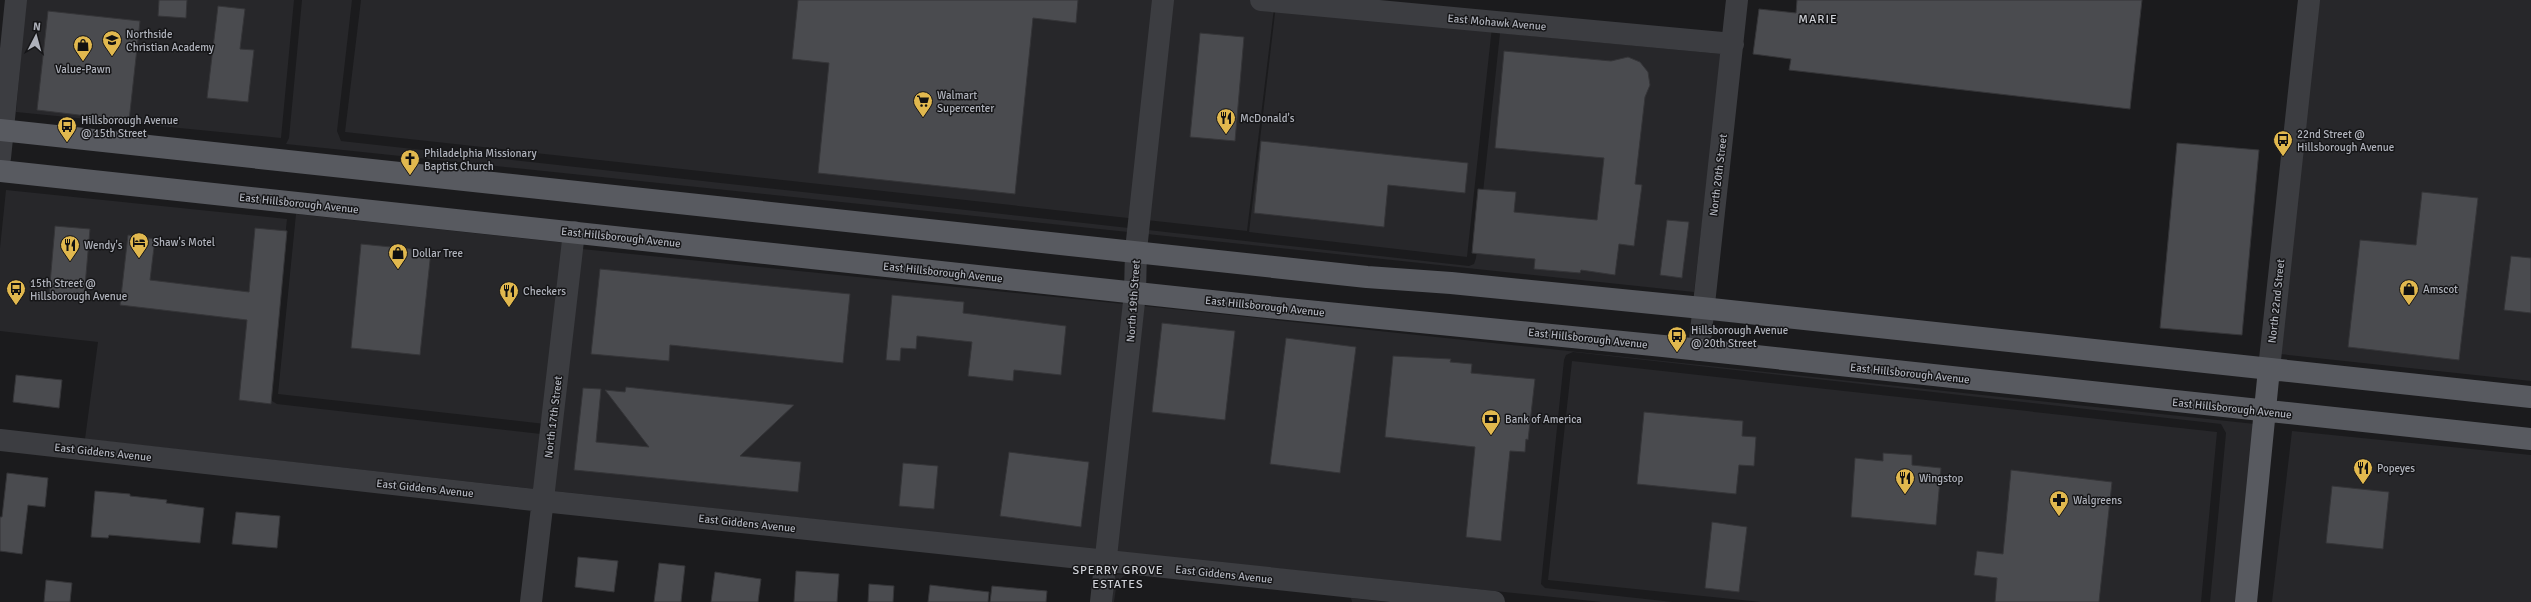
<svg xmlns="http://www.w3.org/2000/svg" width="2531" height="602" viewBox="0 0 2531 602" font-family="Signika,sans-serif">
	<rect width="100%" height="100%" fill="#1b1b1d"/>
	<path fill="#27272a" d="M 26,0 L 294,0 L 281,138 L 16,112 Z
		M 302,0 L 352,0 L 337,131 L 341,141 L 1129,228 L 1128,232 L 286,144 L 289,138 Z
		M 361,0 L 1275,0 L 1247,231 L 345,132 Z
		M 2319,0 L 2531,0 L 2531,381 L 2280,354 Z
		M 1276,5 L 1492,27 L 1467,257 L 1249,232 Z
		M 1500,33 L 1722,54 L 1694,292 L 1147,234 L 1148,230 L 1469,266 L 1474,264 L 1476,258 Z
		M 6,190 L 287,219 L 269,394 L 272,401 L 277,404 L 541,434 L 535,489 L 85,439 L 98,342 L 0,331 L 0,248 Z
		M 296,214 L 567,243 L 545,424 L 278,394 Z
		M 582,249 L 1124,304 L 1097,550 L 554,491 Z
		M 1144,306 L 2255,424 L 2236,602 L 2210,602 L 2226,433 L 2221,424 L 1573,352 L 1566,355 L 1564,360 L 1541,584 L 1545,588 L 1673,602 L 1602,602 L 1116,552 Z
		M 1572,361 L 2217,432 L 2201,602 L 1761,602 L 1548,580 Z
		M 2292,431 L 2531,455 L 2531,602 L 2272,602 Z
		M 1114,574 L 1125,575 L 1117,582 L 1114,602 L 1112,602 Z
		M 1351,598 L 1387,602 L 1352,602 Z"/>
	<path fill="#4a4b4f" stroke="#353538" d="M 159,0 L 187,0 L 186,18 L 158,16 Z
		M 798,0 L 1078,0 L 1076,23 L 1033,18 L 1015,194 L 818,173 L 829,63 L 792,59 Z
		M 1797,0 L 2142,0 L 2130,109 L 1789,70 L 1791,59 L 1753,54 L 1759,9 L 1796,13 Z
		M 218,6 L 245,9 L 240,49 L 254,50 L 248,102 L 207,98 Z
		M 48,11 L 140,21 L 129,121 L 37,110 Z
		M 1200,33 L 1244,37 L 1235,141 L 1190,137 Z
		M 1504,51 L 1611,61 L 1628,57 L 1640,62 L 1648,72 L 1650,85 L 1645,97 L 1635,184 L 1642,185 L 1634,246 L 1619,244 L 1615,275 L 1581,270 L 1580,273 L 1534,269 L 1535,259 L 1472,253 L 1478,189 L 1516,192 L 1514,212 L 1597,220 L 1604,158 L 1495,148 Z
		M 1261,141 L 1468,163 L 1465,193 L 1388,185 L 1384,227 L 1254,213 Z
		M 2177,143 L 2259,150 L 2242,335 L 2160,328 Z
		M 2422,192 L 2478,198 L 2459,360 L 2348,347 L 2360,240 L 2416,245 Z
		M 1667,220 L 1689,222 L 1682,278 L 1660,275 Z
		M 55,226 L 90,229 L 84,298 L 49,295 Z
		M 255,228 L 287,231 L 271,404 L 239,400 L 247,320 L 120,305 L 128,235 L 155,239 L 150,280 L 249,292 Z
		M 361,244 L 431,251 L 420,355 L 351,348 Z
		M 2511,256 L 2531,258 L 2531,313 L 2504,310 Z
		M 600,269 L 850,294 L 843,363 L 670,345 L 669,361 L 591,354 Z
		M 892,295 L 964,302 L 963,313 L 1066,326 L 1061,375 L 1014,370 L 1013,381 L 968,376 L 972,342 L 917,336 L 916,349 L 901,348 L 900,361 L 886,360 Z
		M 1162,323 L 1235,331 L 1225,420 L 1152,412 Z
		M 1286,338 L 1356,347 L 1340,473 L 1270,464 Z
		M 1393,356 L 1451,359 L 1450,362 L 1472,364 L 1471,373 L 1535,379 L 1528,440 L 1526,439 L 1525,452 L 1510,451 L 1501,541 L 1466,537 L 1475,447 L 1385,437 Z
		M 16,375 L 62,380 L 59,408 L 13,402 Z
		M 626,387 L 794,405 L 740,456 L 801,462 L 798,492 L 574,470 L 583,388 L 601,389 L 596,442 L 649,447 L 605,390 L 625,392 Z
		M 1644,412 L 1743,421 L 1742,436 L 1756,437 L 1754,466 L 1739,465 L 1736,494 L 1637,484 Z
		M 1009,452 L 1089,462 L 1081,527 L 1000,516 Z
		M 1883,453 L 1912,455 L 1912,465 L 1941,468 L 1936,525 L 1851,517 L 1855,458 L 1883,461 Z
		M 903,463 L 938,466 L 934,509 L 899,506 Z
		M 2011,470 L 2112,482 L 2099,602 L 1995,602 L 1997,578 L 1974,575 L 1977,551 L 2003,554 Z
		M 7,473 L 48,478 L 45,507 L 28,505 L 22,554 L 0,551 L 0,517 L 2,517 Z
		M 2332,486 L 2389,492 L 2383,549 L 2326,543 Z
		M 95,491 L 130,494 L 130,496 L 167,500 L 166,503 L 204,508 L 200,543 L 109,535 L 108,538 L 91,537 Z
		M 236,512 L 280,516 L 277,548 L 232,544 Z
		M 1712,522 L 1747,527 L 1739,592 L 1705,588 Z
		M 578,557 L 618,561 L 614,592 L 575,587 Z
		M 659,563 L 685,566 L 681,602 L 654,602 Z
		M 796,571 L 839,574 L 837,602 L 794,602 Z
		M 715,572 L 761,579 L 758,602 L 711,602 Z
		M 46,580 L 72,583 L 70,602 L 44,602 Z
		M 869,584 L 894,586 L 893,602 L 868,602 Z
		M 930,585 L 989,592 L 988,602 L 928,602 Z
		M 992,586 L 1047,591 L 1046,602 L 990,602 Z"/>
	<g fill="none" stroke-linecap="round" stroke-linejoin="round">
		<path stroke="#3c3d41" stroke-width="22" d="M 1261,0 L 1733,44
			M 0,158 L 16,0
			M 1699,350 L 1737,0
			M 2269,369 L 2309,0
			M 0,440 L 543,501 L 1494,602
			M 531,602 L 574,232
			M 1101,602 L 1135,293 L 1136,250 L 1163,0"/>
		<path stroke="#585a60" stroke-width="22" d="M 0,130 L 1367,277 L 1451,283 L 1702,308 L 2531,397
			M 0,171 L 1258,306 L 1663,346 L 2531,439
			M 2246,602 L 2269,369"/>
	</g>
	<defs>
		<g id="school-pin" transform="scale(1)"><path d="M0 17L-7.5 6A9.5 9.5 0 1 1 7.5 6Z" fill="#e1b84e" stroke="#161618"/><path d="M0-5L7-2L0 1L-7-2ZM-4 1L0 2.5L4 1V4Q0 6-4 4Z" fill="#111"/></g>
		<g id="shop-pin" transform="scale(1)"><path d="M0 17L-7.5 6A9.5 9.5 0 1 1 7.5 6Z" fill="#e1b84e" stroke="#161618"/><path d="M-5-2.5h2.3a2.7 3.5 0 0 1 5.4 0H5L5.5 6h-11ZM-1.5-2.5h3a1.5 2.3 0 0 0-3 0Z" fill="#111"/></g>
		<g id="supermarket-pin" transform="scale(1)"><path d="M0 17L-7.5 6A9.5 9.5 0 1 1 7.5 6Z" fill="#e1b84e" stroke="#161618"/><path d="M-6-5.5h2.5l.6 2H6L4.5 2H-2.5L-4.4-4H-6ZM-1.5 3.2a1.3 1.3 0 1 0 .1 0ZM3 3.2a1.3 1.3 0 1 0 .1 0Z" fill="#111"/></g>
		<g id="restaurant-pin" transform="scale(1)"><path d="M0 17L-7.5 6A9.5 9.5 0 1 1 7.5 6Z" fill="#e1b84e" stroke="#161618"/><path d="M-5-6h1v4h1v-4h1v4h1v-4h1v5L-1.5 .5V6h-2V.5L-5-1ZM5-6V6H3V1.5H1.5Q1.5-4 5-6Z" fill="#111"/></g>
		<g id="bus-pin" transform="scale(1)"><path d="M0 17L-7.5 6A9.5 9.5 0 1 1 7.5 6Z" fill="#e1b84e" stroke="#161618"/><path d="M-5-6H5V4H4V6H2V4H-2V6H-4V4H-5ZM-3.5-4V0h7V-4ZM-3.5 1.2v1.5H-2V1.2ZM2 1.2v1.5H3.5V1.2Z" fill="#111"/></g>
		<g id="church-pin" transform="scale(1)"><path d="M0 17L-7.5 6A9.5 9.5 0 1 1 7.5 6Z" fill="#e1b84e" stroke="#161618"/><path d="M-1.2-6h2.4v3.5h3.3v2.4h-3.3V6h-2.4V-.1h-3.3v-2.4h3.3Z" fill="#111"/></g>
		<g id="hotel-pin" transform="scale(1)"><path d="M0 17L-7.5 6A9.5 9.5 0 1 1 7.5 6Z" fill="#e1b84e" stroke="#161618"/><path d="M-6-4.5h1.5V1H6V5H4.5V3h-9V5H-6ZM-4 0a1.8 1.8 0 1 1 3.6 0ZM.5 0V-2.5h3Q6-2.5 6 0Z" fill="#111"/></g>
		<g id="bank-pin" transform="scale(1)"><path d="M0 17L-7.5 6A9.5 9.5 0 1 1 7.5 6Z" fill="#e1b84e" stroke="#161618"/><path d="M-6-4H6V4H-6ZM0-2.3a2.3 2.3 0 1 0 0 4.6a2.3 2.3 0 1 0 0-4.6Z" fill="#111"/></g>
		<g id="pharmacy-pin" transform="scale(1)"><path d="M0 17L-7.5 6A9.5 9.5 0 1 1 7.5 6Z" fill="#e1b84e" stroke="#161618"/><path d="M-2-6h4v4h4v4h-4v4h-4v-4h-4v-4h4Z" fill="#111"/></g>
	</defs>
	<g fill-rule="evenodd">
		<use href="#school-pin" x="112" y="40"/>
		<use href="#shop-pin" x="83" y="45"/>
		<use href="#supermarket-pin" x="923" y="101"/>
		<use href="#restaurant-pin" x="1226" y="118"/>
		<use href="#bus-pin" x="67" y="126"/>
		<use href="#bus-pin" x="2283" y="140"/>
		<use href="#church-pin" x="410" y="159"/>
		<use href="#hotel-pin" x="139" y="242"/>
		<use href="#restaurant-pin" x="70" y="245"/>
		<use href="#shop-pin" x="398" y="253"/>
		<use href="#bus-pin" x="16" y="289"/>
		<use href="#shop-pin" x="2409" y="289"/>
		<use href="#restaurant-pin" x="509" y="291"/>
		<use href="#bus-pin" x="1677" y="336"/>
		<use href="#bank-pin" x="1491" y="419"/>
		<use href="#restaurant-pin" x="2363" y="468"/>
		<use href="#restaurant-pin" x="1905" y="478"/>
		<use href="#pharmacy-pin" x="2059" y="500"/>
	</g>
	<g text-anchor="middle" stroke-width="3" stroke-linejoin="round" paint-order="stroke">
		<g font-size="11" fill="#afb2bb" stroke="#161618">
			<text transform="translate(1497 22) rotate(5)" y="4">East Mohawk Avenue</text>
			<text transform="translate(1718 175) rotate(-83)" y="4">North 20th Street</text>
			<text transform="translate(299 203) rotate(6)" y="4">East Hillsborough Avenue</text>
			<text transform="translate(621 237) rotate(6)" y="4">East Hillsborough Avenue</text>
			<text transform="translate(943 272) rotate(6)" y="4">East Hillsborough Avenue</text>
			<text transform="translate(1133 301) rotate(-86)" y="4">North 19th Street</text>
			<text transform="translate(2276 301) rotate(-84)" y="4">North 22nd Street</text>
			<text transform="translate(1265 306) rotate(6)" y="4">East Hillsborough Avenue</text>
			<text transform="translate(1588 338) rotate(6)" y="4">East Hillsborough Avenue</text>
			<text transform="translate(1910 373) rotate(6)" y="4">East Hillsborough Avenue</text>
			<text transform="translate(2232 408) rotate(6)" y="4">East Hillsborough Avenue</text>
			<text transform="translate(553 417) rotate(-83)" y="4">North 17th Street</text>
			<text transform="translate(103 452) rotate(6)" y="4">East Giddens Avenue</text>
			<text transform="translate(425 488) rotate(6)" y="4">East Giddens Avenue</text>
			<text transform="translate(747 523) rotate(6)" y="4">East Giddens Avenue</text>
			<text transform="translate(1224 574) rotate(6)" y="4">East Giddens Avenue</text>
		</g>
		<g font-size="11" fill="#afb2bb" stroke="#161618" text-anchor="start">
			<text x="126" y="38">Northside<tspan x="126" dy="13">Christian Academy</tspan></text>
			<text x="83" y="73" text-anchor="middle">Value-Pawn</text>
			<text x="937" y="99">Walmart<tspan x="937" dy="13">Supercenter</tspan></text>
			<text x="1240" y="122">McDonald's</text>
			<text x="81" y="124">Hillsborough Avenue<tspan x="81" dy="13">@ 15th Street</tspan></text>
			<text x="2297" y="138">22nd Street @<tspan x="2297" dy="13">Hillsborough Avenue</tspan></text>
			<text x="424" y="157">Philadelphia Missionary<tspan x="424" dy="13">Baptist Church</tspan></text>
			<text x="153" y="246">Shaw's Motel</text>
			<text x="84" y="249">Wendy's</text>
			<text x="412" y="257">Dollar Tree</text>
			<text x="30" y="287">15th Street @<tspan x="30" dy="13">Hillsborough Avenue</tspan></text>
			<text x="2423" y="293">Amscot</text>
			<text x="523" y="295">Checkers</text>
			<text x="1691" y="334">Hillsborough Avenue<tspan x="1691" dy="13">@ 20th Street</tspan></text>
			<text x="1505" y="423">Bank of America</text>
			<text x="2377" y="472">Popeyes</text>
			<text x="1919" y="482">Wingstop</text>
			<text x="2073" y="504">Walgreens</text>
		</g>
		<g font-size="12" letter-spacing="1" fill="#cfd1d7" stroke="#161618">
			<text x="1818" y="23">MARIE</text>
			<text x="1118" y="574">SPERRY GROVE<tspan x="1118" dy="14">ESTATES</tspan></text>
		</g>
	</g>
	<g transform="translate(36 36) rotate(6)" stroke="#161618" stroke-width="3" paint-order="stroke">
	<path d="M0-3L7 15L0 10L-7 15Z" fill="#afb2bb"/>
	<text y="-6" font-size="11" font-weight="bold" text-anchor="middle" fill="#afb2bb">N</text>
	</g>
</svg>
